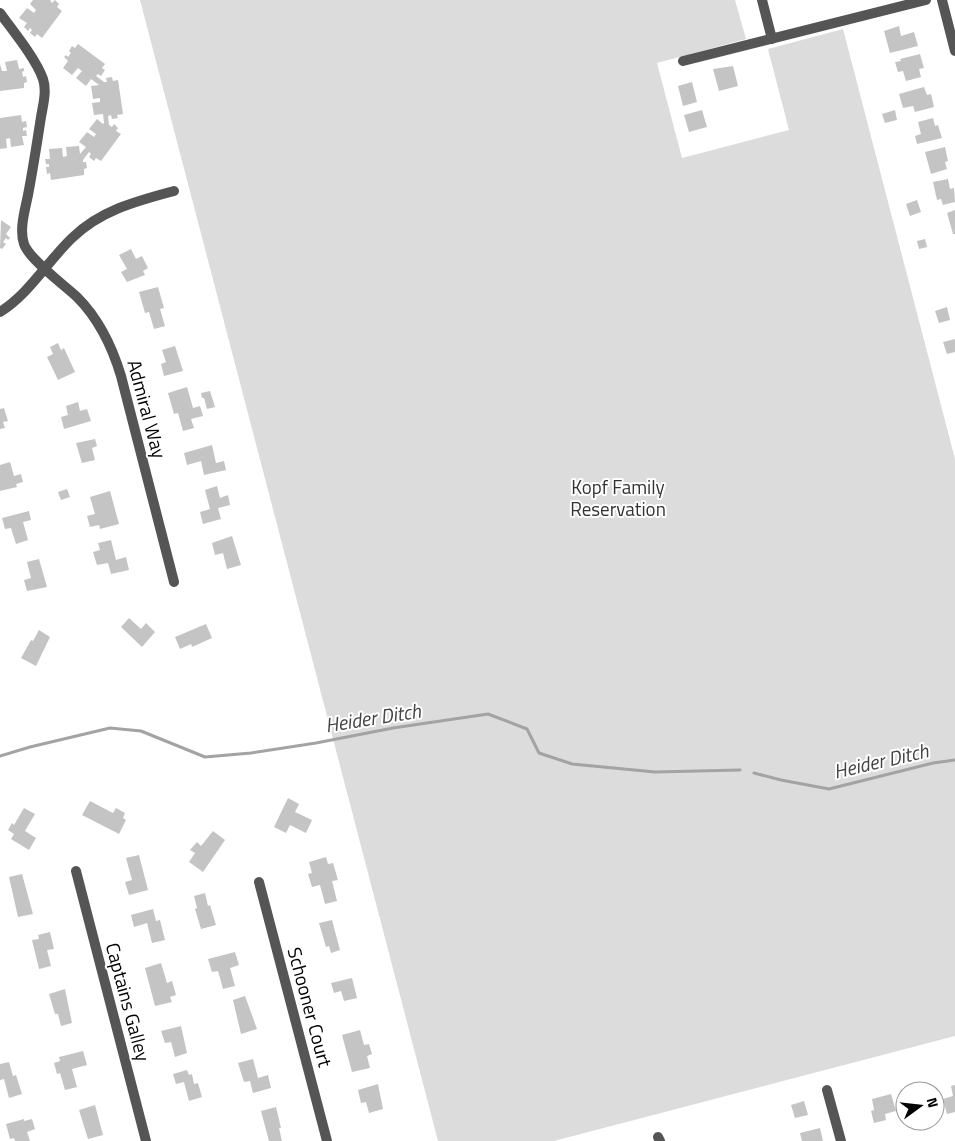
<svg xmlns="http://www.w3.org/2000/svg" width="955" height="1141" viewBox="0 0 955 1141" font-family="'Titillium Web',sans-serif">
	<rect width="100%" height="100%" fill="#fff"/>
	<path fill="#dcdcdc" d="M 140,0 L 735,0 L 746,39 L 657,63 L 682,158 L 789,130 L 768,49 L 843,29 L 955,459 L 955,1036 L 554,1141 L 438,1141 Z"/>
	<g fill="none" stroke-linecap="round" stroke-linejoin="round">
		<path stroke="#a3a3a3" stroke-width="3" d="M 0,756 L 30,747 L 110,728 L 141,731 L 205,757 L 251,753 L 316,743 L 393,728 L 488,714 L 527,729 L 539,753 L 572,764 L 655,772 L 740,770
			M 754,773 L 781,780 L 829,789 L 933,763 L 955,760"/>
	</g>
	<path fill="#c4c4c4" d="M 33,0 L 50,0 L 52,3 L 55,0 L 59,4 L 57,7 L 62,11 L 42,38 L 37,34 L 35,37 L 30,33 L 32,30 L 30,28 L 28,31 L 24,27 L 27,23 L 19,18 L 27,8 L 34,13 L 36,10 L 30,4 Z
		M 899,26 L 901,36 L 914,32 L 918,46 L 890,53 L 884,31 Z
		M 78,44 L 105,64 L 102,68 L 105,70 L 101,76 L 98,74 L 96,76 L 104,82 L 107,82 L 106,78 L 112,77 L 113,81 L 118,80 L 123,114 L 117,115 L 118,118 L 112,119 L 111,115 L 108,116 L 109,125 L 112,127 L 114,124 L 118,128 L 116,131 L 121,134 L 101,161 L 96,158 L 94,161 L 89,157 L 91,154 L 89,152 L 83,160 L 83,162 L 86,162 L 87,168 L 84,169 L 84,175 L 51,180 L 50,173 L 47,174 L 46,167 L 49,167 L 49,164 L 46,164 L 45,159 L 50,159 L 49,149 L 62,148 L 63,157 L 67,156 L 66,147 L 79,146 L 80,154 L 86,147 L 79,142 L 87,132 L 94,137 L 96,134 L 89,129 L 97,119 L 103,124 L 104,123 L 103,114 L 94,115 L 92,103 L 100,102 L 100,98 L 93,99 L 91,86 L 99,85 L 91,79 L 86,86 L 76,78 L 82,71 L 78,68 L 72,75 L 63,68 L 68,61 L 64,57 L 66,55 L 68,57 L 71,53 L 69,51 L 72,46 L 75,48 Z
		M 920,54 L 924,68 L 919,69 L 921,77 L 906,81 L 903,71 L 898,72 L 895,62 L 901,61 L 900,59 Z
		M 17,60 L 19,69 L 24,68 L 24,71 L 22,72 L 23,77 L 26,76 L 27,82 L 24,83 L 24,88 L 0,91 L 0,64 L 2,71 L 7,71 L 5,62 Z
		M 733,66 L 738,86 L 719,91 L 713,69 Z
		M 692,82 L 697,102 L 683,106 L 678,86 Z
		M 924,87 L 927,95 L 931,94 L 934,107 L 915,112 L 913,106 L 903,108 L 899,94 Z
		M 702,110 L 707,127 L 689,132 L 684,115 Z
		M 895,110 L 897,120 L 885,123 L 882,114 Z
		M 21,115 L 22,122 L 26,121 L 27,127 L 23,128 L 23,131 L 26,130 L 27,136 L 22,136 L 24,145 L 11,147 L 10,138 L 6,139 L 7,148 L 0,149 L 0,118 Z
		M 933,118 L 935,126 L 938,125 L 942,138 L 917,144 L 915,136 L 921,134 L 918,122 Z
		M 945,147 L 948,161 L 945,162 L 947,169 L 931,174 L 925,152 Z
		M 948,179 L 950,189 L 954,188 L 955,202 L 943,205 L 941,199 L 937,200 L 933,182 Z
		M 917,200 L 921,212 L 910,216 L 906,204 Z
		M 955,210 L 955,234 L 953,234 L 947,213 Z
		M 1,220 L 11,227 L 6,234 L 10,238 L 8,240 L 6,238 L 3,242 L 6,244 L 2,249 L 0,248 Z
		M 925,239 L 927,247 L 919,249 L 917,241 Z
		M 131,249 L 136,259 L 142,256 L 148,268 L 143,271 L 145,275 L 127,282 L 121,272 L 127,269 L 119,255 Z
		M 158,287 L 164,308 L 160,309 L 165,326 L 154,329 L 149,312 L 145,313 L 139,292 Z
		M 947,307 L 950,320 L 939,323 L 935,311 Z
		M 955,339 L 955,352 L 947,354 L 943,342 Z
		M 58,343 L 61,350 L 64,348 L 75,372 L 58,380 L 47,357 L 53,354 L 50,347 Z
		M 175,346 L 183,371 L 164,376 L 161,364 L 166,362 L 162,350 Z
		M 187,387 L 193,408 L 200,406 L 203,416 L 191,419 L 194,428 L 183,431 L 178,413 L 174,414 L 168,393 Z
		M 210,391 L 215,407 L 207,409 L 204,398 L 202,398 L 201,393 Z
		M 78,402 L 80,411 L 87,409 L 91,421 L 64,429 L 61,417 L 68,415 L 66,406 Z
		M 4,408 L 8,421 L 3,422 L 5,428 L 0,429 L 0,409 Z
		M 95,439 L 97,446 L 92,448 L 95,460 L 82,463 L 76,443 Z
		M 212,445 L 216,463 L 224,461 L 226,470 L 204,475 L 201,461 L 187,465 L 184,453 Z
		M 10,462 L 14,476 L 21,474 L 23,482 L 16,484 L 17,487 L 0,491 L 0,465 Z
		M 217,486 L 220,498 L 228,495 L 230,505 L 218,508 L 221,519 L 203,524 L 200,512 L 210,509 L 205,490 Z
		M 67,489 L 70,497 L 61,500 L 58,492 Z
		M 110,491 L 119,524 L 100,529 L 99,525 L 90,527 L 87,516 L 95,514 L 90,497 Z
		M 29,511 L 31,520 L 23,522 L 28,540 L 16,544 L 11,528 L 5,529 L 2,518 Z
		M 232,536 L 241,565 L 227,569 L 223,553 L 215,555 L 212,543 Z
		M 111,540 L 116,560 L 126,557 L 129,570 L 111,574 L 108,563 L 97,565 L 93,552 L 100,550 L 98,543 Z
		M 39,559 L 47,587 L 27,591 L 24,580 L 31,578 L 27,562 Z
		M 129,618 L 141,629 L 146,623 L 155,632 L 142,647 L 121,627 Z
		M 206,624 L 212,638 L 192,647 L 191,644 L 180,649 L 175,637 Z
		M 39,630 L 50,637 L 36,666 L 21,658 L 31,640 L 33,641 Z
		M 288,798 L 299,804 L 295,812 L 312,820 L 306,833 L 290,825 L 286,833 L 274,827 Z
		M 90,801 L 113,813 L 116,808 L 125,813 L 123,818 L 126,820 L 119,834 L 82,815 Z
		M 24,808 L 35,814 L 25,831 L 36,838 L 29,850 L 11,839 L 14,834 L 8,830 L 12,823 L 14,825 Z
		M 213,831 L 225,840 L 203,872 L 189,862 L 195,853 L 190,850 L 197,842 L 201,846 Z
		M 139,855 L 148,890 L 129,895 L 125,882 L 132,880 L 126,858 Z
		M 326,857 L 328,864 L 333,863 L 338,880 L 332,881 L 337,901 L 325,904 L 320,885 L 312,887 L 308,874 L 312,873 L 309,862 Z
		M 22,874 L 33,914 L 18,917 L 9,877 Z
		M 205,893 L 208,906 L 210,905 L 216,925 L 201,929 L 195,909 L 197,908 L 194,896 Z
		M 153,909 L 156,921 L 160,920 L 165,940 L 152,943 L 147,923 L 134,927 L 131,915 Z
		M 332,920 L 340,950 L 331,953 L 329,946 L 326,947 L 319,923 Z
		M 50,932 L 54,949 L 47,950 L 51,966 L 39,969 L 32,940 L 39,939 L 38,935 Z
		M 235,952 L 239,965 L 230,968 L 235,986 L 223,989 L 218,971 L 212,972 L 208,959 Z
		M 161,963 L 167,983 L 172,981 L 176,995 L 170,997 L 172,1002 L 155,1006 L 145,968 Z
		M 352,978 L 357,998 L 344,1001 L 341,991 L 334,993 L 331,983 Z
		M 65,989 L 72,1023 L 61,1026 L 58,1014 L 55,1014 L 49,994 Z
		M 245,996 L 257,1029 L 241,1034 L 233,1000 Z
		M 181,1026 L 187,1053 L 175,1057 L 171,1042 L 165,1043 L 161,1031 Z
		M 360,1030 L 364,1045 L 369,1044 L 372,1054 L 367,1056 L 370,1068 L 352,1072 L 342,1035 Z
		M 83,1051 L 87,1065 L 72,1069 L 77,1087 L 65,1090 L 60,1073 L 57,1074 L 54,1063 L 60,1061 L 59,1057 Z
		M 253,1059 L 258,1078 L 268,1075 L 271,1088 L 253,1093 L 250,1081 L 244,1082 L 238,1063 Z
		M 9,1062 L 13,1076 L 16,1075 L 22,1094 L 9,1098 L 4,1079 L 0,1080 L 0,1064 Z
		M 187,1070 L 189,1075 L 192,1074 L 194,1084 L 198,1083 L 202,1097 L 189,1101 L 184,1082 L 176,1084 L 173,1074 Z
		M 378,1084 L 383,1109 L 369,1113 L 366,1102 L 361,1103 L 358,1090 Z
		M 955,1085 L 955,1112 L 947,1114 L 943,1099 L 953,1096 L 951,1086 Z
		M 891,1094 L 896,1111 L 885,1114 L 886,1120 L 874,1123 L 871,1111 L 874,1110 L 872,1099 Z
		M 804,1101 L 808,1115 L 795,1118 L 791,1105 Z
		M 95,1105 L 103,1135 L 88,1139 L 79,1110 Z
		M 276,1107 L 281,1128 L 279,1128 L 282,1141 L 269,1141 L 261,1111 Z
		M 24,1119 L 24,1121 L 32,1119 L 35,1129 L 27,1132 L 30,1141 L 15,1141 L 14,1138 L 10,1139 L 6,1124 Z
		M 820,1128 L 823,1141 L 802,1141 L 800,1133 Z"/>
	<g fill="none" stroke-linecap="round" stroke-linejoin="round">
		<path stroke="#555" stroke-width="10" d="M 762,0 L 772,39
			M 942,0 L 955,51
			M 0,13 C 13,31 36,59 43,79 C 47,91 43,105 41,117 C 37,143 33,169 28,195 C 25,210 19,229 24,244 C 29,259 64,285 77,297 C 99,319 112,346 121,376 L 174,582
			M 683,61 L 926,0
			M 0,312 C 29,294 47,262 72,238 C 101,210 137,201 174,191
			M 76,871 L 146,1141
			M 259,882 L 327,1141
			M 827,1090 L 841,1141
			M 658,1137 L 660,1141"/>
	</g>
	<g text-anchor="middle" stroke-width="4" stroke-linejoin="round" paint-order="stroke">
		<g font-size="19" fill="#000" stroke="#fff">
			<text transform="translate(147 409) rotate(75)" y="7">Admiral Way</text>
			<text transform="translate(128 1002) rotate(75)" y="7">Captains Galley</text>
			<text transform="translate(310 1007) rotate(75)" y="7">Schooner Court</text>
		</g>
		<g font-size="19" fill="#333" stroke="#fff">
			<text x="618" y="494">Kopf Family<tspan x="618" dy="22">Reservation</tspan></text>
		</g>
		<g font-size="20" font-style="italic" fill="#444" stroke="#fff">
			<text transform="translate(373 718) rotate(-9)" y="7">Heider Ditch</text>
			<text transform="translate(881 761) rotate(-13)" y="7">Heider Ditch</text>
		</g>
	</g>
	<g transform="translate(920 1106) rotate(75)"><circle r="24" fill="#ffffff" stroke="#999999"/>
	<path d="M0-4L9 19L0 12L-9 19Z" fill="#000000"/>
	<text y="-8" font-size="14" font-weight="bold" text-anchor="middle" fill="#000000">N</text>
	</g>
</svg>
